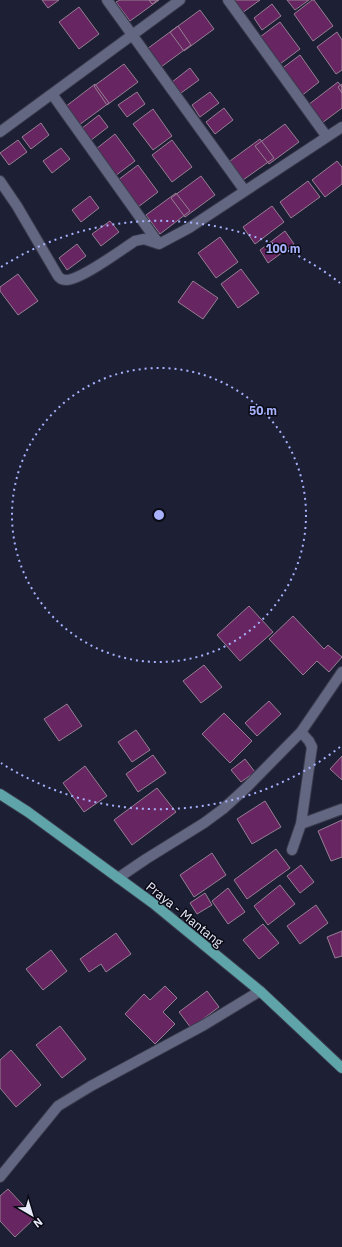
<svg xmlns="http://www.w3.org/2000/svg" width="342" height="1247" viewBox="0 0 342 1247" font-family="'IBM Plex Sans',sans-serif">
	<rect width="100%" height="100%" fill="#1d1f35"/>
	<path fill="#672661" stroke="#967e92" d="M 42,0 L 59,0 L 48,8 Z
		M 120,0 L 159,0 L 130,21 L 116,2 Z
		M 149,0 L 158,0 L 152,4 Z
		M 232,0 L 260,0 L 242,13 Z
		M 287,0 L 309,0 L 295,10 Z
		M 312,0 L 314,0 L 333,26 L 313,41 L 294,14 Z
		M 272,4 L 281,16 L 262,30 L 254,18 Z
		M 79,7 L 99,34 L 79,49 L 59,22 Z
		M 200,10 L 214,29 L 184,51 L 170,32 Z
		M 280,22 L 300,49 L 280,64 L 260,37 Z
		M 178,26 L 191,45 L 161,67 L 147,49 Z
		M 337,32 L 342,40 L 342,70 L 336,74 L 317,47 Z
		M 300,55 L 319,82 L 300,97 L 280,70 Z
		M 124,64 L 138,82 L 107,105 L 94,86 Z
		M 190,68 L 199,80 L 181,93 L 172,82 Z
		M 338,82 L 342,87 L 342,108 L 322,123 L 308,105 Z
		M 95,84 L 109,103 L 79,125 L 65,107 Z
		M 342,84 L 342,93 L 338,87 Z
		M 137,92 L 145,104 L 127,117 L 118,105 Z
		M 210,92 L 219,103 L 200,117 L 192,105 Z
		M 224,108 L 233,120 L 215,134 L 206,122 Z
		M 153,109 L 172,136 L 153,150 L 133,124 Z
		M 99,115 L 108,127 L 90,141 L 81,129 Z
		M 41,123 L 49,135 L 31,149 L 22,137 Z
		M 285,124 L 299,142 L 269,164 L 255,146 Z
		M 115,134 L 135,161 L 115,176 L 96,149 Z
		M 260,139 L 274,158 L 243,180 L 230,161 Z
		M 18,140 L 27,152 L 9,165 L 0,153 Z
		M 172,140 L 192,167 L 172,182 L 152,155 Z
		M 61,148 L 70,159 L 52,173 L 43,161 Z
		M 337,161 L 342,167 L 342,184 L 325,197 L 312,180 Z
		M 138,165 L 158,192 L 138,207 L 118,180 Z
		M 201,176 L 215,195 L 185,217 L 171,198 Z
		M 308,181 L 320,197 L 291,218 L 280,202 Z
		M 176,193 L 190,211 L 160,234 L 146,215 Z
		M 90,196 L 99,208 L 81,222 L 72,210 Z
		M 272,206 L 284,222 L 255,244 L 243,227 Z
		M 110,221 L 119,232 L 101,246 L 92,234 Z
		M 285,231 L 294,244 L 268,263 L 260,250 Z
		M 220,237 L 238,262 L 216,278 L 198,253 Z
		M 77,244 L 86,256 L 67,270 L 59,258 Z
		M 241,269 L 259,293 L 238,308 L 221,284 Z
		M 18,274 L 38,301 L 18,315 L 0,291 L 0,287 Z
		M 193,281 L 218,298 L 203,319 L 178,302 Z
		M 249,606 L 273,632 L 240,661 L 217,635 Z
		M 293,616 L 324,649 L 328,645 L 342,657 L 329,672 L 317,661 L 303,675 L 269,639 Z
		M 204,665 L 222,687 L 201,703 L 183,681 Z
		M 269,701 L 281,714 L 257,736 L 245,723 Z
		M 67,704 L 82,726 L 59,741 L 44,719 Z
		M 224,713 L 252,741 L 230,763 L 202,734 Z
		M 136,730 L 150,750 L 132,762 L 118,742 Z
		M 153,755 L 166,773 L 138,792 L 126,774 Z
		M 342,756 L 342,780 L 330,769 Z
		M 245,759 L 255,772 L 241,782 L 231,770 Z
		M 85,766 L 107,796 L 84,812 L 63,783 Z
		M 157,788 L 176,812 L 132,845 L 114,820 Z
		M 265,801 L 281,827 L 252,844 L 237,819 Z
		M 342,820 L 342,857 L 331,861 L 318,831 Z
		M 276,849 L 290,868 L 247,899 L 234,880 Z
		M 212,853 L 226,875 L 194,897 L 180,875 Z
		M 301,865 L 314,882 L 300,893 L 287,876 Z
		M 280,885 L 295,904 L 268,925 L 254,906 Z
		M 228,888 L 245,912 L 228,924 L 212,901 Z
		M 205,893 L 212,905 L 197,914 L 190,903 Z
		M 316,905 L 328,923 L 300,944 L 287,926 Z
		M 263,924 L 279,943 L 259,959 L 243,940 Z
		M 342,931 L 342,956 L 335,958 L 327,937 Z
		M 116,933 L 131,954 L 106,972 L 101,964 L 89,972 L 80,959 Z
		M 51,950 L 67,971 L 43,990 L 26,969 Z
		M 165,986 L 177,998 L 163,1012 L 175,1024 L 155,1044 L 125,1014 L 144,994 L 150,1000 Z
		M 207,991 L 219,1007 L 191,1028 L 179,1012 Z
		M 60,1026 L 86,1059 L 62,1078 L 36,1045 Z
		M 11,1050 L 41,1085 L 16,1107 L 0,1088 L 0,1060 Z
		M 8,1189 L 35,1218 L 15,1237 L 0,1221 L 0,1196 Z"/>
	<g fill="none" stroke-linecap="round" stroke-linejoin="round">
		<g stroke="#393a4d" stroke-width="12">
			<path id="street" d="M 107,0 L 245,191
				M 228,0 L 327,137
				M 52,94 L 159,244
				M 0,132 L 180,0
				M 0,181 L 17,206 L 58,276 C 60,279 63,280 66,280 C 81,280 121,250 135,241 L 144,239 L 159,244 L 189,228 L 342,127
				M 301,824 L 342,809
				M 292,850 L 301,824 L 312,747 L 309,741 L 301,732
				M 118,878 L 146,859 L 204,823 L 223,809 L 246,788 L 301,732 L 342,672
				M 0,1177 L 58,1106 L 91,1086 L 204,1025 L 260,991"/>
		</g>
		<g stroke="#393a4d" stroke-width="12">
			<path id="primary" d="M 0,794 L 28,812 L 154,904 L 260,991 L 342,1068"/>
		</g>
		<use href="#street" stroke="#646781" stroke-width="10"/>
		<use href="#primary" stroke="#5ea4a8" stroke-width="10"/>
	</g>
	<g fill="none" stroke="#a7b1fc" stroke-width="2" stroke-dasharray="2 4">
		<circle cx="159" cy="515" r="147"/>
		<path d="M340 747A294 294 0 0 1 1 763M1 267A294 294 0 0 1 340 283"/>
	</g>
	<g text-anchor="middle" stroke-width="3" stroke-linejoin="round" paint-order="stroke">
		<g font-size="13" fill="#e8eafa" stroke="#090a14">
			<text transform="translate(185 914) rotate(39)" y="5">Praya - Mantang</text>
		</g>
	</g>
	<circle cx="159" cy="515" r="6" fill="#a7b1fc" stroke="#090a14" stroke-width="2"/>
	<g font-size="12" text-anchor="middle" font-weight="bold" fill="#a7b1fc" stroke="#090a14" stroke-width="3" stroke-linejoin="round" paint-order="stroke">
		<text x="283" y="253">100 m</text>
		<text x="263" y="415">50 m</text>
	</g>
	<g transform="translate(32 1215) rotate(142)" stroke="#090a14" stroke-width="3" paint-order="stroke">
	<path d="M0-3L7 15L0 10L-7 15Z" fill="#e8eafa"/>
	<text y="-6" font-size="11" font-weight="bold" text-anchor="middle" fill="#e8eafa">N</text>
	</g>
</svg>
